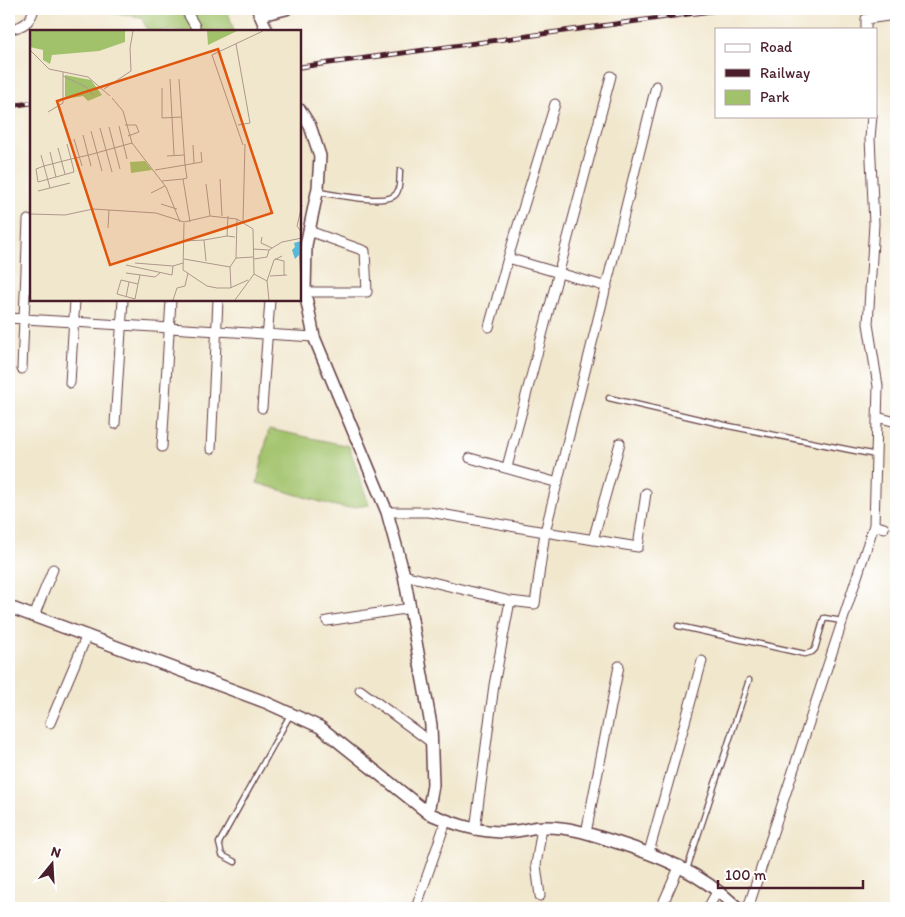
<svg xmlns="http://www.w3.org/2000/svg" width="905" height="917" viewBox="0 0 905 917" font-family="Itim,sans-serif">
	<rect width="100%" height="100%" fill="#fff"/>
	<filter id="ink" filterUnits="userSpaceOnUse"><feTurbulence type="fractalNoise" baseFrequency=".02" numOctaves="2"/><feDisplacementMap in="SourceGraphic" scale="10" xChannelSelector="R" yChannelSelector="G"/><feConvolveMatrix kernelMatrix="1 2 1 2 8 2 1 2 1" color-interpolation-filters="sRGB"/></filter>
	<filter id="wash" filterUnits="userSpaceOnUse"><feTurbulence type="fractalNoise" baseFrequency=".0096" numOctaves="4" result="noise"/><feDisplacementMap in="SourceGraphic" scale="20" xChannelSelector="R" yChannelSelector="G"/><feGaussianBlur stdDeviation="1.12" result="paint"/><feColorMatrix in="noise" values="0 0 0 0 0 0 0 0 0 0 0 0 0 0 0 0 0 1.4 0 .05"/><feComposite in="paint" operator="in"/></filter>
	<g filter="url(#wash)">
		<rect width="100%" height="100%" fill="#f1e7cd"/>
		<path fill="#a1c26a" stroke="#76704a" d="M 85,9 L 227,9 L 234,31 L 148,31 L 141,17 Z
			M 269,429 L 349,446 L 369,505 L 346,508 L 331,505 L 257,483 Z"/>
	</g>
	<g filter="url(#ink)">
		<g fill="none" stroke-linecap="round" stroke-linejoin="round">
			<g stroke="#633d43" stroke-width="7">
				<path id="lane" d="M 318,192 C 333,194 388,206 396,194 C 401,188 399,178 400,171
					M 609,398 L 729,426 L 876,455
					M 678,626 L 805,654 L 812,652 L 815,649 L 824,618 L 842,621
					M 235,862 L 222,855 L 219,843 L 290,715
					M 687,869 L 749,680"/>
			</g>
			<g stroke="#633d43" stroke-width="11">
				<path id="street" d="M 185,9 L 195,26
					M 9,29 C 23,27 30,23 34,9
					M 866,29 L 866,19 L 896,15
					M 555,104 L 508,258 L 607,287
					M 872,116 L 870,138 L 874,224 L 868,324 L 878,386 L 874,525
					M 305,292 L 367,292 L 365,251 L 309,231
					M 9,318 L 314,337
					M 489,327 L 508,258
					M 22,369 L 28,220
					M 70,383 L 75,300
					M 262,408 L 270,300
					M 877,417 L 896,422
					M 115,424 L 123,300
					M 162,447 L 171,300
					M 211,449 L 218,300
					M 470,458 L 558,483
					M 507,467 L 611,76
					M 646,493 L 638,547 L 545,532 L 656,86
					M 387,512 L 429,512 L 545,532 L 535,604 L 510,601 L 494,685 L 475,830
					M 593,540 L 620,443
					M 404,575 L 510,601
					M 34,616 L 53,569
					M 327,621 L 411,608
					M 360,690 L 432,743
					M 50,723 L 87,635
					M 586,833 L 619,666
					M 649,852 L 702,661
					M 540,896 L 536,865 L 542,827
					M 163,908 L 163,907
					M 416,908 L 446,821
					M 661,908 L 680,865
					M 708,908 L 718,890
					M 748,908 L 874,525 L 884,528"/>
			</g>
			<g stroke="#633d43" stroke-width="14">
				<path id="secondary" d="M 258,10 L 267,31
					M 261,15 L 286,9
					M 300,110 L 310,126 L 320,156 L 318,188 L 306,245 L 305,292 L 314,337 L 387,512 L 404,575 L 431,725 L 433,785 L 428,813
					M 9,607 L 265,702 L 320,727 L 428,813 C 456,825 485,835 516,831 C 525,830 534,827 542,827 C 565,826 588,833 609,840 C 661,856 698,871 738,908"/>
			</g>
			<use href="#lane" stroke="#fff" stroke-width="4.5"/>
			<use href="#street" stroke="#fff" stroke-width="9"/>
			<use href="#secondary" stroke="#fff" stroke-width="11"/>
			<g stroke="#4a1f2b" stroke-width="5">
				<path id="rail" d="M 300,67 L 725,9
					M 9,106 L 31,103"/>
			</g>
			<use href="#rail" stroke="#fff" stroke-width="3" stroke-dasharray="9" stroke-linecap="butt"/>
		</g>
	</g>
	<g transform="translate(30 30)">
		<rect width="271" height="271" fill="#f1e7cd"/>
		<path d="M 0,1 L 95,1 L 95,12 L 69,21 L 22,25 L 20,34 L 13,30 L 13,20 L 0,17 ZM 177,1 L 207,1 L 178,15 ZM 35,45 L 61,50 L 72,65 L 58,71 L 53,66 L 35,69 ZM 115,131 L 122,140 L 101,143 L 100,132 Z" fill="#a1c26a"/>
		<path d="M 271,211 L 272,211 L 271,265 L 269,225 L 265,229 L 262,220 L 265,217 L 264,213 Z" fill="#5ab8d9"/>
		<path fill="none" stroke="#ae978c" stroke-width="1" d="M 206,14 L 220,93 L 208,95M 0,20 L 19,39 L 58,47 L 80,66M 33,46 L 56,57 L 63,65M 140,49 L 144,125M 149,49 L 155,135 L 172,132 L 171,122M 132,58 L 132,88 L 152,87M 74,59 L 101,41 L 100,18 L 103,1M 82,68 L 93,81 L 102,113 L 136,157 L 150,192M 18,82 L 33,73 L 33,42M 95,95 L 106,95 L 109,102 L 98,106M 89,96 L 97,129M 79,97 L 90,139M 70,98 L 82,142M 61,101 L 72,141M 53,105 L 61,136M 44,109 L 52,136M 37,114 L 41,129 L 43,137 L 44,142 L 8,152 L 6,139 L 14,136 L 41,129 L 59,125 L 102,113M 163,115 L 164,133M 213,115 L 182,25 L 233,1M 28,118 L 35,144M 20,122 L 26,147M 11,125 L 20,158M 137,126 L 154,125M 125,140 L 155,135 L 157,148 L 153,149 L 160,192M 190,149 L 192,186M 132,151 L 153,149M 176,154 L 180,186M 8,161 L 40,153M 121,163 L 135,156M 131,174 L 147,179M 272,175 L 267,196 L 272,203M 0,184 L 35,185 L 63,179 L 126,183 L 154,192 L 180,186 L 207,189 L 223,199 L 224,244 L 205,270M 198,186 L 197,206 L 205,207M 213,192 L 215,114M 154,193 L 153,240 L 177,256 L 187,258 L 200,258 L 218,250M 78,198 L 79,180M 232,207 L 231,213 L 242,218M 174,210 L 197,206M 154,211 L 174,210 L 176,231M 223,219 L 239,220M 206,228 L 207,189M 154,229 L 200,237 L 206,228 L 223,227M 224,229 L 237,227 L 239,220 L 252,212 L 272,208M 245,229 L 254,231 L 254,245M 105,233 L 143,236 L 153,233M 96,235 L 142,245 L 143,236M 200,237 L 201,258M 96,243 L 125,247 L 130,243M 224,244 L 237,251 L 239,270M 240,246 L 257,245M 237,251 L 244,230 L 252,226M 108,254 L 91,250 L 87,264 L 105,269 L 108,254 L 110,245M 96,267 L 99,252M 143,270 L 147,258 L 155,256 L 158,243"/>
		<path fill="#e0560e" fill-opacity="0.15" stroke="#e0560e" stroke-width="2.5" d="M 188,19 L 242,183 L 80,235 L 27,71 Z"/>
		<rect width="271" height="271" fill="none" stroke="#4a1f2b" stroke-width="2.5"/>
	</g>
	<rect width="905" height="917" fill="none" stroke="#fff" stroke-width="30"/>
	<rect x="715" y="28" width="162" height="90" fill="#ffffff" stroke="#b7a5aa"/>
	<rect x="725" y="44" width="25" height="8" fill="#ffffff" stroke="#b7a5aa"/>
	<text x="760" y="52" font-size="15" fill="#4a1f2b">Road</text>
	<rect x="725" y="69" width="25" height="8" fill="#4a1f2b" stroke="#b7a5aa"/>
	<text x="760" y="78" font-size="15" fill="#4a1f2b">Railway</text>
	<rect x="725" y="90" width="25" height="15" fill="#a1c26a" stroke="#b7a5aa"/>
	<text x="760" y="102" font-size="15" fill="#4a1f2b">Park</text>
	<g transform="translate(52 864) rotate(18)" stroke="#ffffff" stroke-width="4" paint-order="stroke">
	<path d="M0-4L9 19L0 12L-9 19Z" fill="#4a1f2b"/>
	<text y="-8" font-size="14" font-weight="bold" text-anchor="middle" fill="#4a1f2b">N</text>
	</g>
	<path d="M718 880v8h145v-8" fill="none" stroke="#4a1f2b" stroke-width="2.5"/>
	<text x="725" y="880" font-size="15" fill="#4a1f2b" stroke="#ffffff" stroke-width="4" paint-order="stroke">100 m</text>
</svg>
